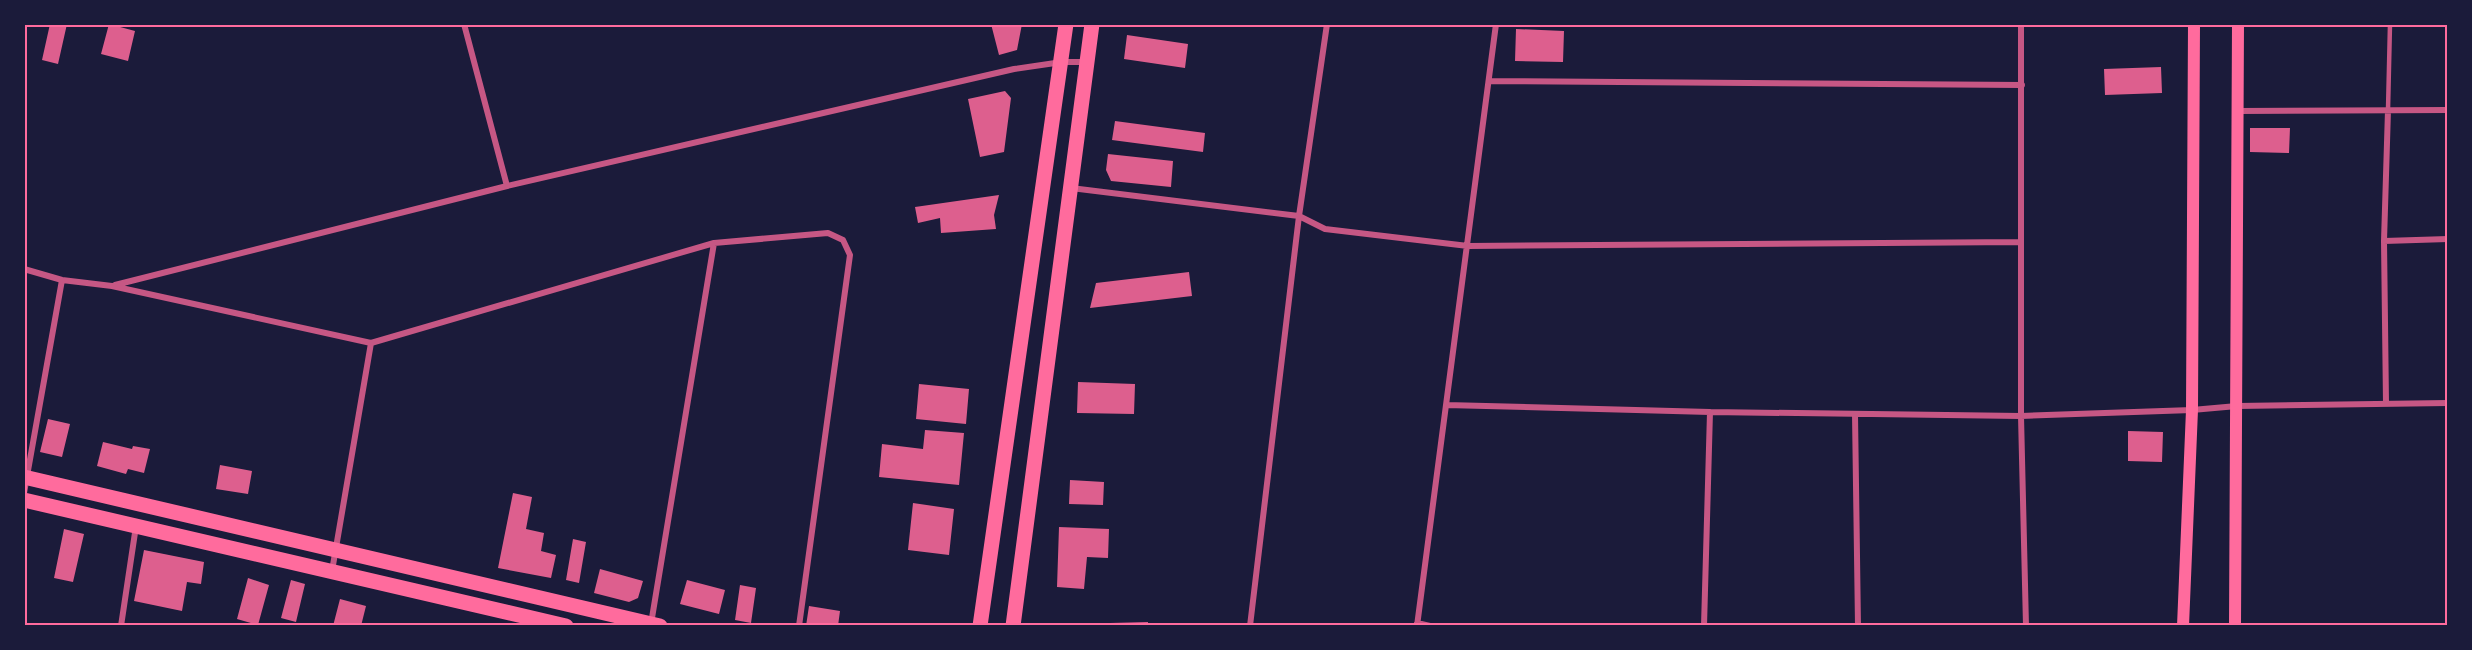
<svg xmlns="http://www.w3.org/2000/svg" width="2472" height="650" viewBox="0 0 2472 650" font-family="Lora,serif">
	<rect width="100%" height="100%" fill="#1b1b3a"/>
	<path fill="#dd5f8e" d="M 50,24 L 67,24 L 58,64 L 42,60 Z
		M 109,24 L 135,31 L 128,61 L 101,54 Z
		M 991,24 L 1022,24 L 1017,50 L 999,55 Z
		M 1516,29 L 1564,31 L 1563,62 L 1515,61 Z
		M 1127,35 L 1188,44 L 1185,68 L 1124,59 Z
		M 2161,67 L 2162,93 L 2105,95 L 2104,69 Z
		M 1005,91 L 1011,98 L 1004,152 L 980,157 L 968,99 Z
		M 1115,121 L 1205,133 L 1203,152 L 1112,140 Z
		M 2250,128 L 2290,128 L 2289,153 L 2250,152 Z
		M 1108,154 L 1173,161 L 1171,187 L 1111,181 L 1106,170 Z
		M 999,195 L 994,215 L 996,229 L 941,233 L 940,218 L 918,223 L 915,207 Z
		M 1189,272 L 1192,296 L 1090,308 L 1096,283 Z
		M 1078,382 L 1135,384 L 1134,414 L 1077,413 Z
		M 919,384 L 969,389 L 966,424 L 916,419 Z
		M 48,419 L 70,424 L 62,457 L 40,452 Z
		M 925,430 L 964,433 L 959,485 L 879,477 L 882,444 L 923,449 Z
		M 2128,431 L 2163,432 L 2162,462 L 2128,461 Z
		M 103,442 L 132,449 L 133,446 L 150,449 L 144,473 L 128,469 L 126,474 L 97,466 Z
		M 220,465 L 252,471 L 248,494 L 216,489 Z
		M 1070,480 L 1104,482 L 1103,505 L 1069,504 Z
		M 513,493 L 532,497 L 526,529 L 544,533 L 541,551 L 556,555 L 551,578 L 498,568 Z
		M 913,503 L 954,509 L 949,555 L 908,550 Z
		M 1059,527 L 1109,529 L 1108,558 L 1087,557 L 1084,589 L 1057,587 Z
		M 64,529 L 84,534 L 73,582 L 54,578 Z
		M 573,539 L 586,542 L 579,583 L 566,580 Z
		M 144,550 L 204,562 L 201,584 L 187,582 L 182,611 L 134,601 Z
		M 600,569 L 643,581 L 638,598 L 629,602 L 594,593 Z
		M 248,578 L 269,585 L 258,625 L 237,619 Z
		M 291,580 L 305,584 L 296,622 L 281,618 Z
		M 687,580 L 725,590 L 719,614 L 680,604 Z
		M 740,585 L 756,588 L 751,623 L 735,620 Z
		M 340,599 L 366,606 L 361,626 L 333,626 Z
		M 809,606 L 840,611 L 838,626 L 806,626 Z
		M 1148,622 L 1148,626 L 1072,626 L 1072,624 Z"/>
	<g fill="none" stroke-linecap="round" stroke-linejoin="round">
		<path stroke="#c65784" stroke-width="4.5" d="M 2388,110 L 2390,24"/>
		<path stroke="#c65784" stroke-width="6" d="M 464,24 L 507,186
			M 2021,24 L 2021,416 L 2026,626
			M 1491,81 L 2022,85
			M 2238,111 L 2448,110
			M 1071,188 L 1299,216 L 1325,229 L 1468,246 L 2021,242
			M 2384,241 L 2448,239
			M 24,269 L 62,280 L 112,286 L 371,343 L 714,243 L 828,233 L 843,240 L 850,255 L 799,626
			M 115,285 L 507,186 L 1014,69 L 1062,62 L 1087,62
			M 2386,403 L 2384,241 L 2388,110
			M 1446,405 L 1710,412 L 2021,416 L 2192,410 L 2237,406 L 2448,403
			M 1855,414 L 1858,626
			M 24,493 L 62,280
			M 332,571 L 371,343
			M 1417,623 L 1430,626
			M 651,624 L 714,243
			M 121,626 L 136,526
			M 1250,626 L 1299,216 L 1327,24
			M 1417,626 L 1496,24
			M 1704,626 L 1710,412"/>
		<path stroke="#ff6b9d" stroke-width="12" d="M 2183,626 L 2192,410 L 2194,24
			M 2235,626 L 2238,24"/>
		<path stroke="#ff6b9d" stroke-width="15" d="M 24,477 L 660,626
			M 24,500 L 566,626
			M 980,626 L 1066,24
			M 1013,626 L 1092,24"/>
	</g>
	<rect width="2472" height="650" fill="none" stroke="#1b1b3a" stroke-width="51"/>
	<rect x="26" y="26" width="2420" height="598" fill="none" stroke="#ff6b9d" stroke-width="2"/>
</svg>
